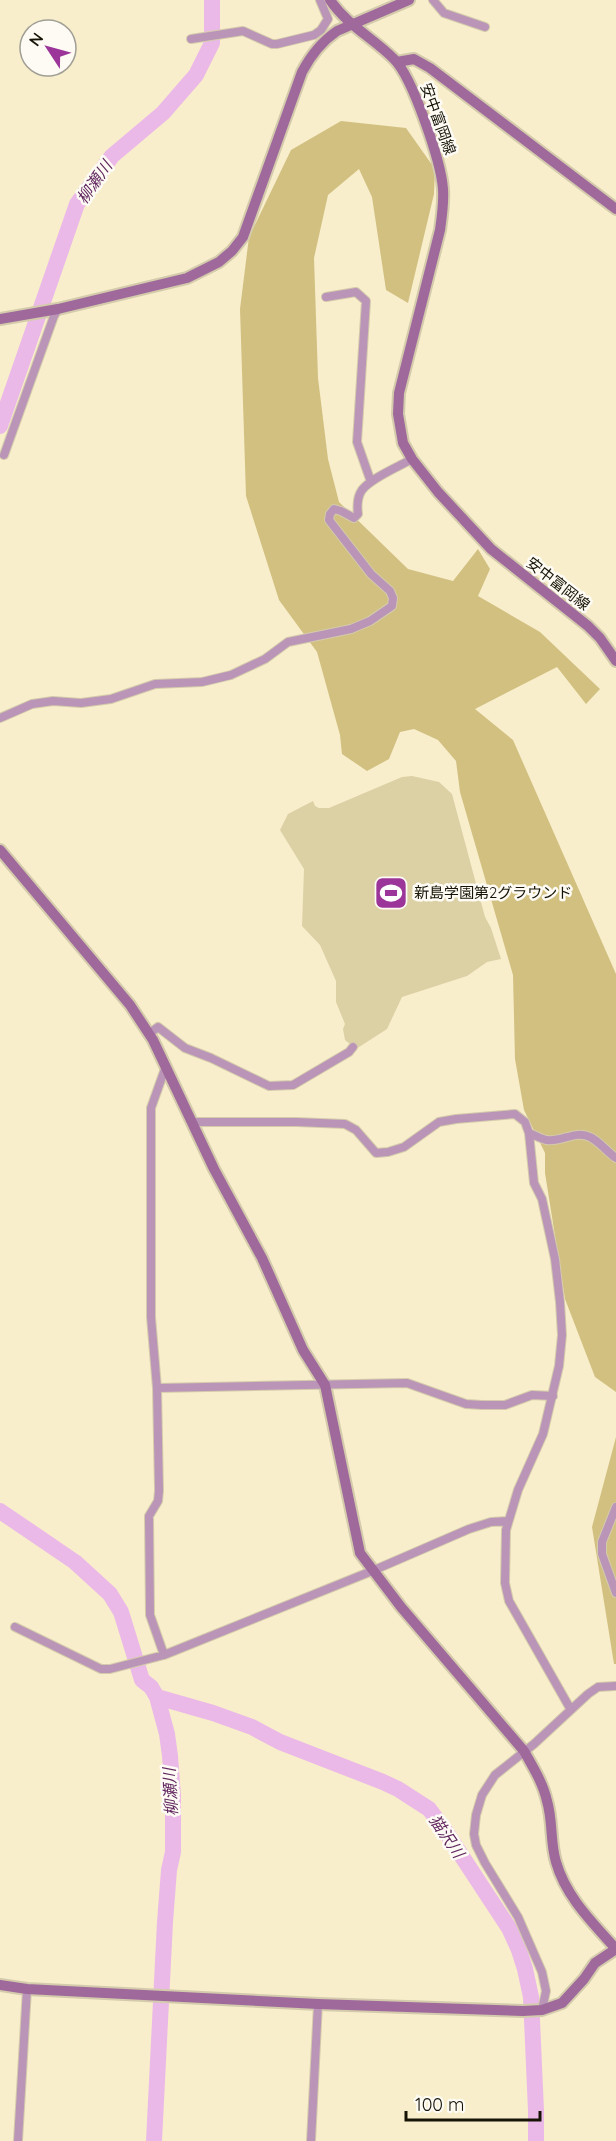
<svg xmlns="http://www.w3.org/2000/svg" width="616" height="2141" viewBox="0 0 616 2141" font-family="Quicksand,'Noto Sans JP',sans-serif">
	<rect width="100%" height="100%" fill="#f8eecb"/>
	<path fill="#dcd0a5" d="M 412,776 L 439,782 L 452,794 L 485,917 L 491,928 L 501,959 L 487,962 L 467,976 L 402,997 L 387,1029 L 356,1049 L 345,1040 L 343,1029 L 345,1024 L 336,1002 L 336,981 L 320,945 L 302,926 L 304,869 L 280,830 L 288,814 L 313,801 L 315,806 L 319,808 L 329,808 L 402,777 Z"/>
	<path fill="#d2c081" d="M 341,121 L 406,128 L 435,169 L 434,194 L 408,303 L 386,290 L 372,197 L 359,169 L 328,195 L 314,258 L 318,378 L 328,459 L 339,502 L 408,569 L 453,581 L 478,549 L 490,569 L 478,596 L 540,632 L 600,689 L 586,704 L 557,667 L 475,709 L 513,740 L 616,974 L 616,1392 L 595,1377 L 565,1299 L 545,1173 L 545,1153 L 524,1110 L 515,1059 L 513,975 L 460,792 L 456,761 L 438,740 L 414,729 L 400,732 L 389,759 L 367,771 L 342,754 L 340,735 L 317,652 L 279,600 L 246,496 L 240,309 L 249,237 L 291,150 Z
		M 616,1437 L 616,1664 L 614,1664 L 592,1527 Z"/>
	<g fill="none" stroke-linecap="round" stroke-linejoin="round">
		<path stroke="#ebb9e8" stroke-width="16" d="M 0,426 L 77,204 L 112,156 L 163,113 L 196,75 L 212,43 L 212,0
			M 0,1511 L 75,1562 L 110,1594 L 121,1612 L 142,1680 L 151,1687 L 157,1697 L 167,1734 L 170,1756 L 173,1796 L 173,1852 L 169,1870 L 165,1922 L 154,2141
			M 157,1697 L 213,1713 L 252,1727 L 280,1742 L 383,1782 L 398,1789 L 429,1809 L 442,1826 L 509,1928 L 519,1950 L 525,1969 L 531,1997 L 536,2111 L 536,2141"/>
		<g stroke="#d4cbac" stroke-width="10">
			<path id="street" d="M 433,0 L 444,13 L 485,27
				M 191,39 L 243,31 L 272,44 L 277,44 L 314,35 L 321,30 L 328,19 L 320,0
				M 326,297 L 356,292 L 366,301 L 357,442 L 371,482
				M 4,455 L 54,316 L 58,309
				M 0,718 L 32,704 L 53,701 L 81,703 L 111,699 L 155,684 L 202,682 L 231,675 L 265,659 L 288,642 L 351,629 L 370,621 L 392,606 L 393,598 L 390,591 L 371,574 L 329,520 L 330,514 L 334,509 L 341,511 L 354,518 L 358,514 C 357,506 357,497 362,490 C 371,478 398,467 412,459
				M 149,1034 L 158,1027 L 185,1048 L 211,1058 L 269,1086 L 293,1085 L 349,1052 L 353,1047
				M 193,1122 L 296,1122 L 345,1124 L 356,1130 L 376,1153 L 388,1152 L 404,1147 L 439,1122 L 456,1119 L 515,1114 L 525,1122 L 529,1133 L 534,1183 L 542,1199 L 555,1259 L 560,1302 L 562,1335 L 559,1366 L 543,1434 L 518,1490 L 506,1530 L 505,1583 L 509,1601 L 571,1710
				M 529,1133 C 535,1135 541,1139 547,1140 C 562,1142 576,1130 590,1137 C 599,1141 607,1152 616,1158
				M 157,1388 L 407,1383 L 466,1404 L 482,1405 L 505,1405 L 532,1395 L 553,1396
				M 616,1507 L 602,1542 L 602,1554 L 616,1593
				M 15,1627 L 101,1669 L 110,1669 L 164,1655 L 372,1571 L 469,1529 L 491,1522 L 508,1521
				M 164,1655 L 150,1615 L 149,1516 L 158,1501 L 159,1491 L 157,1388 L 151,1317 L 151,1108 L 166,1066
				M 542,2010 L 546,1991 L 542,1972 L 518,1917 L 485,1863 L 476,1845 L 474,1834 L 476,1815 L 482,1795 L 495,1775 L 534,1744 L 588,1694 L 598,1687 L 616,1686
				M 18,2141 L 27,1989
				M 311,2141 L 318,2004"/>
		</g>
		<g stroke="#d4cbac" stroke-width="14">
			<path id="secondary" d="M 330,0 C 347,25 373,38 394,59 C 413,78 441,162 443,189 C 444,203 442,216 440,230 L 399,393 L 398,414 L 403,443 L 412,459 L 438,492 L 491,549 L 588,626 L 600,638 L 616,661
				M 397,62 L 414,59 L 430,68 L 616,209
				M 0,319 L 58,309 L 187,278 L 219,262 L 232,251 L 243,237 L 302,72 C 311,55 321,42 337,31 L 409,0
				M 0,850 L 130,1005 L 153,1040 L 214,1169 L 262,1258 L 303,1350 L 325,1385 L 360,1553 L 401,1607 L 524,1751 C 533,1767 543,1783 547,1801 C 553,1821 550,1842 556,1862 C 566,1897 592,1922 616,1949
				M 0,1985 L 27,1989 L 318,2004 L 523,2011 L 542,2010 L 562,2003 L 584,1979 L 595,1963 L 616,1949"/>
		</g>
		<use href="#street" stroke="#ba95b7" stroke-width="8"/>
		<use href="#secondary" stroke="#9f699c" stroke-width="10"/>
	</g>
	<defs>
		<g id="stadium-square" transform="scale(1.725)"><rect x="-9" y="-9" width="18" height="18" rx="4" fill="#9b3599" stroke="#fdfbf4"/><path d="M0-5a6.5 5 0 1 0 0 10a6.5 5 0 1 0 0-10ZM-3.5-1.8h7v3.6h-7Z" fill="#fff"/></g>
	</defs>
	<g fill-rule="evenodd">
		<use href="#stadium-square" x="391" y="893"/>
	</g>
	<g text-anchor="middle" stroke-width="5" stroke-linejoin="round" paint-order="stroke">
		<g font-size="15" fill="#171407" stroke="#fdfbf4">
			<text transform="translate(438 119) rotate(70)" y="5">安中富岡線</text>
			<text transform="translate(558 584) rotate(38)" y="5">安中富岡線</text>
		</g>
		<g font-size="15" fill="#171407" stroke="#fdfbf4" text-anchor="start">
			<text x="414" y="898">新島学園第2グラウンド</text>
		</g>
		<g font-size="16" font-style="italic" fill="#622860" stroke="#fdfbf4">
			<text transform="translate(94 182) rotate(-55)" y="6">柳瀬川</text>
			<text transform="translate(170 1792) rotate(-93)" y="6">柳瀬川</text>
			<text transform="translate(447 1836) rotate(56)" y="6">猫沢川</text>
		</g>
	</g>
	<g transform="translate(48 48) rotate(306)"><circle r="28" fill="#fdfbf4" stroke="#a19f95" stroke-width="1.5"/>
	<path d="M0-4.5L10 22L0 15L-10 22Z" fill="#9b3599"/>
	<text y="-9" font-size="16" font-weight="bold" text-anchor="middle" fill="#171407">N</text>
	</g>
	<path d="M406 2111v9h134v-9" fill="none" stroke="#171407" stroke-width="3"/>
	<text x="415" y="2111" font-size="18" fill="#171407" stroke="#fdfbf4" stroke-width="4.5" paint-order="stroke">100 m</text>
</svg>
